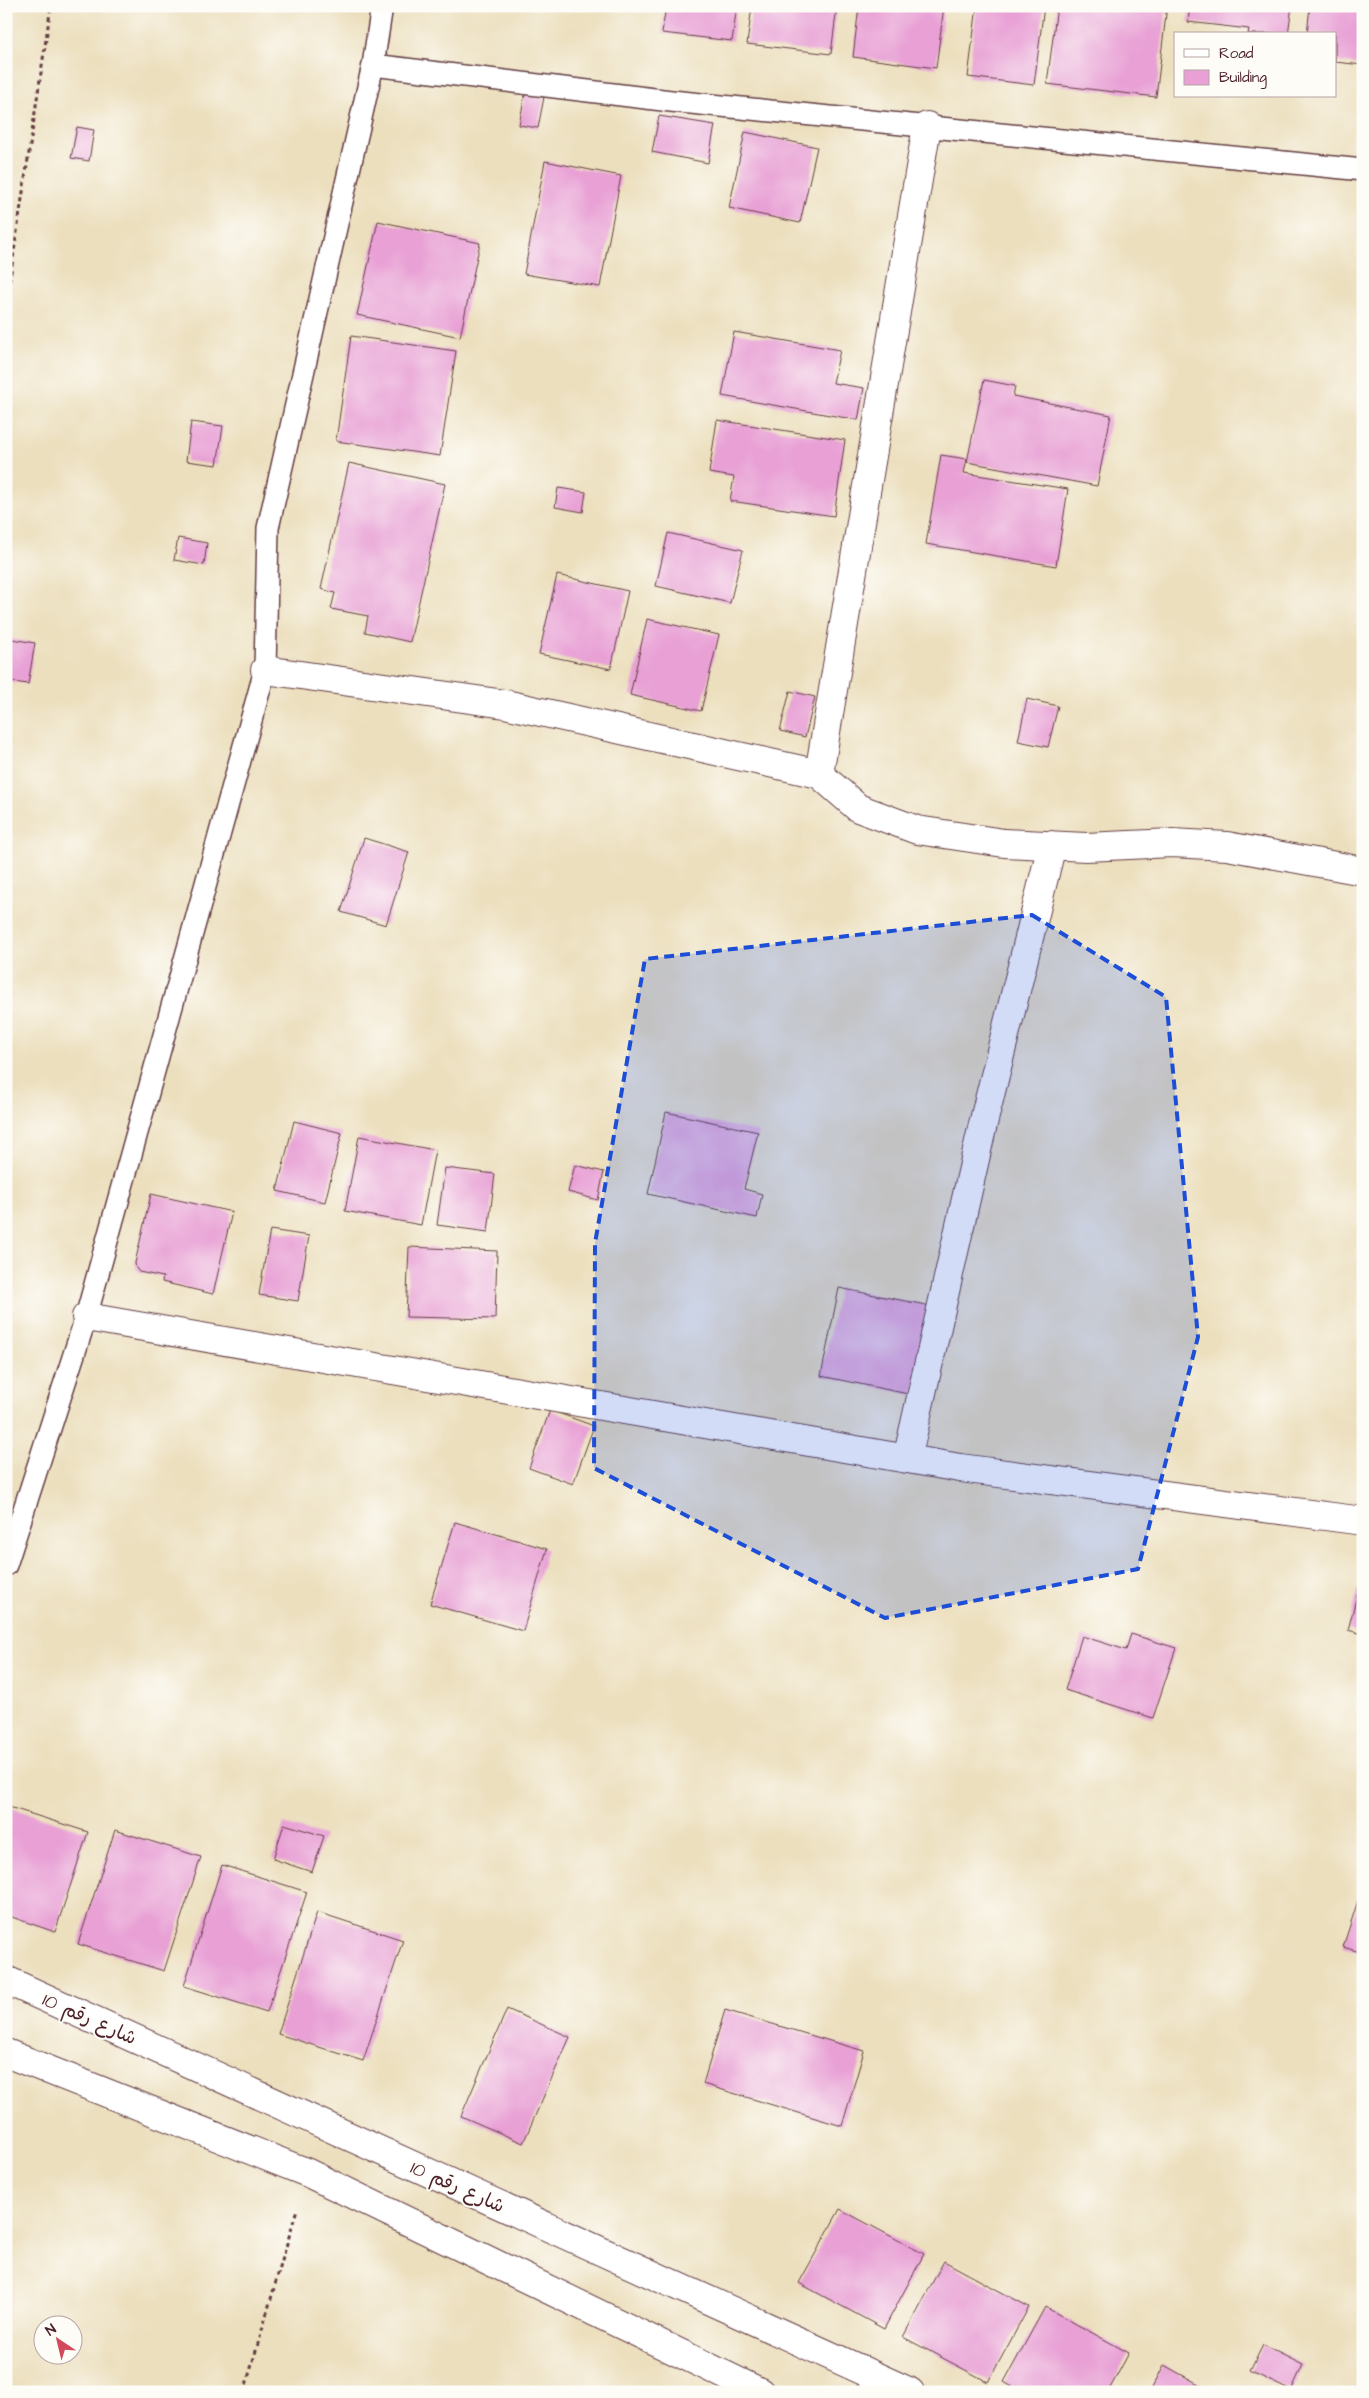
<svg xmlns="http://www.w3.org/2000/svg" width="1369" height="2398" viewBox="0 0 1369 2398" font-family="'Architects Daughter','Playpen Sans Arabic',sans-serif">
	<rect width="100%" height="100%" fill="#fdfcf7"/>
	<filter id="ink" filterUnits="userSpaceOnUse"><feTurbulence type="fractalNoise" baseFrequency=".02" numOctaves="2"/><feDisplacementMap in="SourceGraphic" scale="10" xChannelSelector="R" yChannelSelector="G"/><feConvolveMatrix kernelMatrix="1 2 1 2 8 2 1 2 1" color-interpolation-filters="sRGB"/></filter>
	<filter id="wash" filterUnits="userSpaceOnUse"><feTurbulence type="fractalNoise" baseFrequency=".0096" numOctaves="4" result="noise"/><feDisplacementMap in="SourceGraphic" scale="20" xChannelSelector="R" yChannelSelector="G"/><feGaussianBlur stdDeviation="1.12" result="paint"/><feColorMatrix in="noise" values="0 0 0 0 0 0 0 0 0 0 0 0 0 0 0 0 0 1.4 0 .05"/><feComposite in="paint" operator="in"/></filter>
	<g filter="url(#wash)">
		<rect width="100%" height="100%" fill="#ecdfbe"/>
		<g id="blocks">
			<path fill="#e8a0d5" d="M 666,6 L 737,6 L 732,41 L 662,33 Z
				M 752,6 L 837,6 L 831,54 L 747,44 Z
				M 859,6 L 944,6 L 936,68 L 853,57 Z
				M 977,6 L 1044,6 L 1034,85 L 968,77 Z
				M 1057,6 L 1167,6 L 1156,97 L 1047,84 Z
				M 1190,6 L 1292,6 L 1288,34 L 1248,34 L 1249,29 L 1188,22 Z
				M 1310,6 L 1363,6 L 1363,65 L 1335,62 L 1335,34 L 1307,34 Z
				M 525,94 L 544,97 L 538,128 L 519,125 Z
				M 659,116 L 715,125 L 708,163 L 652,152 Z
				M 77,127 L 94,130 L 89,161 L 71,158 Z
				M 745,132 L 817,147 L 800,223 L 729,208 Z
				M 545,161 L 621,176 L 600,287 L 524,274 Z
				M 378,221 L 480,243 L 460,337 L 357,315 Z
				M 734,332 L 840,350 L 833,383 L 864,388 L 858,420 L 722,396 Z
				M 351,336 L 456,351 L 440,456 L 336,441 Z
				M 984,380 L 1015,386 L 1013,396 L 1111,415 L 1097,486 L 967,462 Z
				M 717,420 L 845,440 L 834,516 L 730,501 L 734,477 L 709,473 Z
				M 191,422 L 223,426 L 217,465 L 186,461 Z
				M 941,455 L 967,459 L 964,473 L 1068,489 L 1056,566 L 926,544 Z
				M 349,463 L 445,484 L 410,642 L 365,632 L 368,616 L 331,609 L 335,593 L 321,589 Z
				M 558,488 L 586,492 L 583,512 L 555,507 Z
				M 668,533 L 743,550 L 730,603 L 656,586 Z
				M 178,538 L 207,543 L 204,565 L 174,560 Z
				M 557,575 L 628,591 L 611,669 L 539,654 Z
				M 647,619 L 719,635 L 701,711 L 630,695 Z
				M 6,638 L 35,643 L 28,684 L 6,681 Z
				M 790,691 L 815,697 L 805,737 L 780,731 Z
				M 1027,699 L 1058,706 L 1048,747 L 1018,741 Z
				M 364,838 L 409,852 L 386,925 L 341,912 Z
				M 666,1112 L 758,1132 L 744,1189 L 762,1194 L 757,1218 L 648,1194 Z
				M 294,1121 L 342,1133 L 325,1202 L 277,1191 Z
				M 359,1136 L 435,1150 L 421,1225 L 345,1211 Z
				M 575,1165 L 604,1172 L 598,1200 L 568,1192 Z
				M 445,1168 L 495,1174 L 488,1232 L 437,1225 Z
				M 151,1194 L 232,1212 L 213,1294 L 162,1282 L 163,1277 L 139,1272 L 136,1268 L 135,1263 Z
				M 270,1230 L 309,1236 L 298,1301 L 259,1295 Z
				M 409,1247 L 497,1251 L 495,1319 L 406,1317 Z
				M 839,1288 L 931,1306 L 913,1395 L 821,1376 Z
				M 550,1410 L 594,1426 L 573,1484 L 529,1468 Z
				M 455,1522 L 547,1549 L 523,1631 L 430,1604 Z
				M 1362,1576 L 1363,1576 L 1363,1634 L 1348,1630 Z
				M 1131,1634 L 1176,1648 L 1153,1718 L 1065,1690 L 1082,1636 L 1126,1650 Z
				M 6,1806 L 88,1832 L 55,1932 L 6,1915 Z
				M 284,1824 L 324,1836 L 312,1872 L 273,1859 Z
				M 115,1830 L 201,1857 L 164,1971 L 78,1944 Z
				M 222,1865 L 307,1892 L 267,2012 L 184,1986 Z
				M 1362,1888 L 1363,1888 L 1363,1953 L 1343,1947 Z
				M 317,1912 L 403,1940 L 363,2061 L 278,2034 Z
				M 507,2009 L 570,2037 L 523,2143 L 461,2116 Z
				M 725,2010 L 864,2051 L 842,2126 L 703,2084 Z
				M 840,2209 L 924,2254 L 884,2329 L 799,2283 Z
				M 944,2261 L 1029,2307 L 988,2382 L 903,2337 Z
				M 1045,2307 L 1129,2353 L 1108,2392 L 1021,2392 L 1004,2382 Z
				M 1263,2345 L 1303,2365 L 1291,2391 L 1250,2371 Z
				M 1164,2365 L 1213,2392 L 1150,2392 Z"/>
		</g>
	</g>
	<g filter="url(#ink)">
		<use href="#blocks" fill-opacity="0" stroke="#623c41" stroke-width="1"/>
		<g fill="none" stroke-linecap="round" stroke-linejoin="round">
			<g stroke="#623c41" stroke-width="24">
				<path id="lane" d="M 373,65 L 382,6
					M 6,1565 L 86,1317 L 265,670 L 268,528 L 373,65 L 671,101 L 1363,170"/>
			</g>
			<g stroke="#623c41" stroke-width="30">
				<path id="street" d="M 265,670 L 505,704 L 819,774 L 927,126
					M 819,774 L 858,808 L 917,830 L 1004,843 L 1086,847 L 1172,843 L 1227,846 L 1363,871
					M 86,1317 L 960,1468 L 1363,1521
					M 907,1459 L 983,1124 L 1052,845"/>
			</g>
			<g stroke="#623c41" stroke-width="30">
				<path id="secondary" d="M 6,1980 L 910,2392
					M 6,2053 L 308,2173 L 760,2392"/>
			</g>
			<path stroke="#623c41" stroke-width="3" stroke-dasharray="4 4" stroke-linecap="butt" d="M 6,305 L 51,6
				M 244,2392 L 297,2209"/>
			<use href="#lane" stroke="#fff" stroke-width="21"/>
			<use href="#street" stroke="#fff" stroke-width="28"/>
			<use href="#secondary" stroke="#fff" stroke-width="28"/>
		</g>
	</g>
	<path fill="#1d4ed8" fill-opacity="0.2" stroke="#1d4ed8" stroke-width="4" stroke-dasharray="10 6" stroke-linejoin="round" d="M 1032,915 L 1166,997 L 1198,1337 L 1138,1569 L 885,1618 L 594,1468 L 595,1243 L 645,959 Z"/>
	<g text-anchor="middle" stroke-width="4" stroke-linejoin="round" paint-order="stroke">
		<g font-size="19" fill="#4a1f2b" stroke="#fdfcf7">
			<text transform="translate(90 2018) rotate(24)" y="7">شارع رقم 10</text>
			<text transform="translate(458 2186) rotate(24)" y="7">شارع رقم 10</text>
		</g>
	</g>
	<rect width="1369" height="2398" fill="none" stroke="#fdfcf7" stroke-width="25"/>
	<rect x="1174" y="32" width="162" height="65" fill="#fdfcf7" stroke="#b5a4a5"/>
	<rect x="1184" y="49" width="25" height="8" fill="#ffffff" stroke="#b5a4a5"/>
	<text x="1219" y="58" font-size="15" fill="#4a1f2b">Road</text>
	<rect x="1184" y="70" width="25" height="15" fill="#e8a0d5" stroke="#b5a4a5"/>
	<text x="1219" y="82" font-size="15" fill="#4a1f2b">Building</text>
	<g transform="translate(58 2340) rotate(325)"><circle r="24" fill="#fdfcf7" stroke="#b5a4a5"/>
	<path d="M0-4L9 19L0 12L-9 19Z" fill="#d1495b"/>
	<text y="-8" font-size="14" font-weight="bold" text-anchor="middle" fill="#4a1f2b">N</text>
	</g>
</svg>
